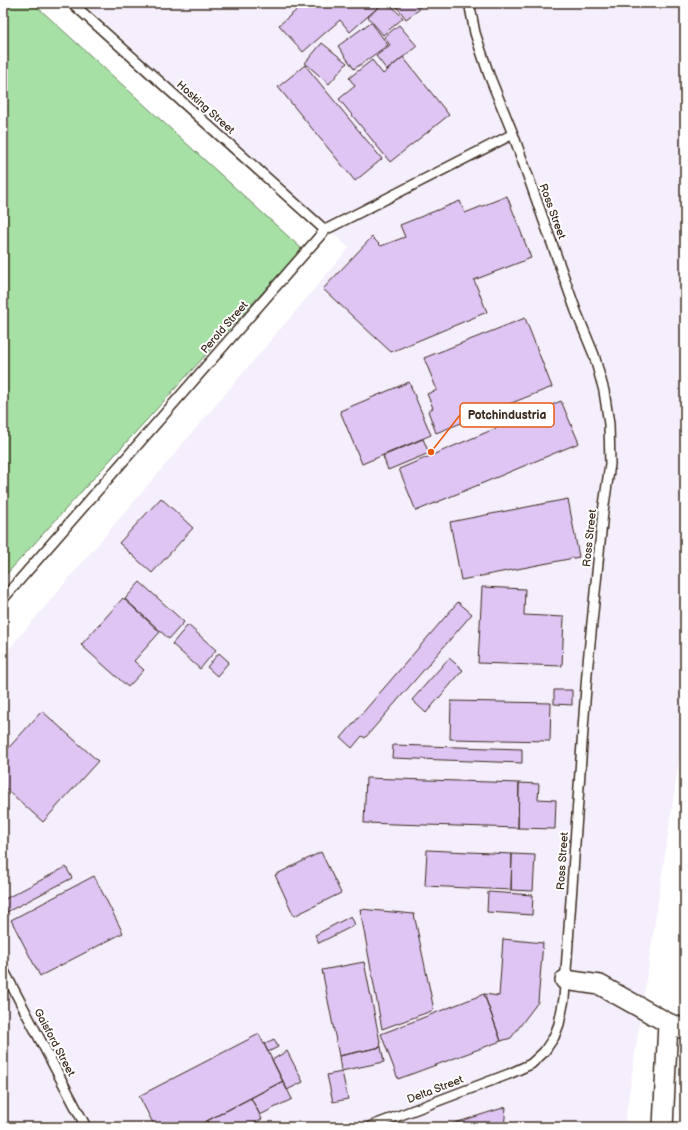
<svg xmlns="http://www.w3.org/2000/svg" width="688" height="1130" viewBox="0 0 688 1130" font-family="'Balsamiq Sans',sans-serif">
	<rect width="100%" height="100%" fill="#fff"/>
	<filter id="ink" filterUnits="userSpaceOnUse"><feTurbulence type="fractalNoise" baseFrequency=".025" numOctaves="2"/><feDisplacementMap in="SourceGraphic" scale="8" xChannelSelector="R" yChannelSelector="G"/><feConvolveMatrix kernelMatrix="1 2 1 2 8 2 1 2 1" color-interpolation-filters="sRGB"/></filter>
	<g filter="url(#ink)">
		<path fill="#f5eefc" d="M 83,3 L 685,3 L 685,721 L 624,1127 L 3,1127 L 3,656 L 349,248 Z"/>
		<path fill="#a6e0a5" stroke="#708562" d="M 3,3 L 33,3 L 302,249 L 3,578 Z"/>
		<path fill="#dec5f4" stroke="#3b2a1e" d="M 305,3 L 383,3 L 350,32 L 340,20 L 303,52 L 279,25 Z
			M 383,3 L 389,3 L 403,18 L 383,35 L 368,17 Z
			M 394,3 L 415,3 L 420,9 L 406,19 Z
			M 371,22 L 388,45 L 354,69 L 338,46 Z
			M 399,25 L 417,46 L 387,70 L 376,56 L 390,45 L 384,37 Z
			M 322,43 L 347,63 L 329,84 L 305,63 Z
			M 403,57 L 449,115 L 390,162 L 339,99 L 355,86 L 349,78 L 372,60 L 383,74 Z
			M 305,65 L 382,159 L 355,181 L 278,87 Z
			M 507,196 L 531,258 L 474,280 L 487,312 L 391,352 L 323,289 L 372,237 L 381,246 L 405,237 L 400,225 L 460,201 L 465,213 Z
			M 525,318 L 552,387 L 436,433 L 428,411 L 433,408 L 427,394 L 437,390 L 424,358 Z
			M 409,382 L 431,435 L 362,464 L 340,411 Z
			M 561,401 L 579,443 L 416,511 L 399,469 Z
			M 423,439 L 429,453 L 388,470 L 383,456 Z
			M 161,498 L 193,528 L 152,573 L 119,543 Z
			M 568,499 L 579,557 L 461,580 L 450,522 Z
			M 140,582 L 184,622 L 169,639 L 125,599 Z
			M 482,587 L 525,589 L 524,615 L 564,617 L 562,666 L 478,663 Z
			M 123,598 L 160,632 L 134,661 L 144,670 L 128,687 L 81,645 Z
			M 458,602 L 472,614 L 365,738 L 362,736 L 352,748 L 341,738 Z
			M 188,625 L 216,650 L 200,669 L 172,644 Z
			M 219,653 L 229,662 L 217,676 L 207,667 Z
			M 449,658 L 463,670 L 426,713 L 412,700 Z
			M 554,690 L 572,690 L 572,705 L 554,704 Z
			M 451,701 L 551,703 L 550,741 L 450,739 Z
			M 42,711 L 98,761 L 43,822 L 3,786 L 3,754 Z
			M 393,745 L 522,749 L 522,763 L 392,758 Z
			M 366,778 L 519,783 L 518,828 L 364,823 Z
			M 519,783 L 539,784 L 538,799 L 556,800 L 555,829 L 518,828 Z
			M 427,850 L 512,854 L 511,890 L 425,886 Z
			M 321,852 L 341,893 L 294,916 L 275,875 Z
			M 512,854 L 535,855 L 533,891 L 511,890 Z
			M 66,867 L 72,878 L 3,914 L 3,900 Z
			M 94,876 L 123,933 L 40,976 L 11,920 Z
			M 488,892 L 533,895 L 532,915 L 487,912 Z
			M 360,909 L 414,914 L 434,1010 L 382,1029 Z
			M 351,916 L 355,925 L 319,943 L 315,935 Z
			M 503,939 L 543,943 L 538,1002 L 511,1038 L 501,1041 L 484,994 L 499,996 Z
			M 364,962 L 381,1047 L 339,1056 L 322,970 Z
			M 484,994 L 501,1041 L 398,1079 L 381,1034 Z
			M 259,1034 L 283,1081 L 195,1127 L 155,1127 L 139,1096 Z
			M 274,1039 L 278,1047 L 268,1052 L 264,1044 Z
			M 381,1047 L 384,1062 L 341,1071 L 339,1056 Z
			M 287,1051 L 303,1082 L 287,1090 L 272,1060 Z
			M 342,1072 L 348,1099 L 333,1102 L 327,1075 Z
			M 283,1081 L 292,1099 L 260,1115 L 251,1098 Z
			M 251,1098 L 262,1119 L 248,1127 L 210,1127 L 207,1121 Z
			M 506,1107 L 504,1127 L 442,1127 Z
			M 203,1123 L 206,1127 L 195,1127 Z"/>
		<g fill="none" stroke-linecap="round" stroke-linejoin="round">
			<g stroke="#3b2a1e" stroke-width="12">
				<path id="service" d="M 72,3 L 325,230
					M 3,599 L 325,230 L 513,134
					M 3,969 L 86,1127
					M 369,1127 L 509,1074 L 531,1064 L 544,1052 L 554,1037 L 559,1024 L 564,999 L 587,673 L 603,512 L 610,464 L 609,424 L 604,391 L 594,355 L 576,311 L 513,134 L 489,75 L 475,33 L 470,7 L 470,3"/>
			</g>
			<g stroke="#3b2a1e" stroke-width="22">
				<path id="minor" d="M 565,980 L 600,985 L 668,1023 L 685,1029
					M 663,1127 L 668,1023"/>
			</g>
			<use href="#service" stroke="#fff" stroke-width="9"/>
			<use href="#minor" stroke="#fff" stroke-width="19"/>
		</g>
	</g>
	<g text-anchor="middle" stroke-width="4" stroke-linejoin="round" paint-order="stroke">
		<g font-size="11" fill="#3b2a1e" stroke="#fff">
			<text transform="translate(206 107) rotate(42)" y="4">Hosking Street</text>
			<text transform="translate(553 211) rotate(70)" y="4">Ross Street</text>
			<text transform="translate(224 327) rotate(-49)" y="4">Perold Street</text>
			<text transform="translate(589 538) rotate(-84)" y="4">Ross Street</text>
			<text transform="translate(562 861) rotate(-86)" y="4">Ross Street</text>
			<text transform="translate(55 1042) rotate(62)" y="4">Gaisford Street</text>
			<text transform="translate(435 1089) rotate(-21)" y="4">Delta Street</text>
		</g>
	</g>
	<path fill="none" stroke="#e8590c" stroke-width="1.5" d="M431 452L460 415"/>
	<circle fill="#e8590c" stroke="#fff" stroke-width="1.5" cx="431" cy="452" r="4"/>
	<rect fill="#fff" stroke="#e8590c" stroke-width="1.5" x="460" y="403" width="94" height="24" rx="4"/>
	<g font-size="12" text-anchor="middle" font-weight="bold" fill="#3b2a1e">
		<text x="507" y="419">Potchindustria</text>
	</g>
	<rect width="688" height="1130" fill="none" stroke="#fff" stroke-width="16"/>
	<rect x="8" y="8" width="672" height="1114" fill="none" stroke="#3b2a1e" stroke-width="1.5" filter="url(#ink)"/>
</svg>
